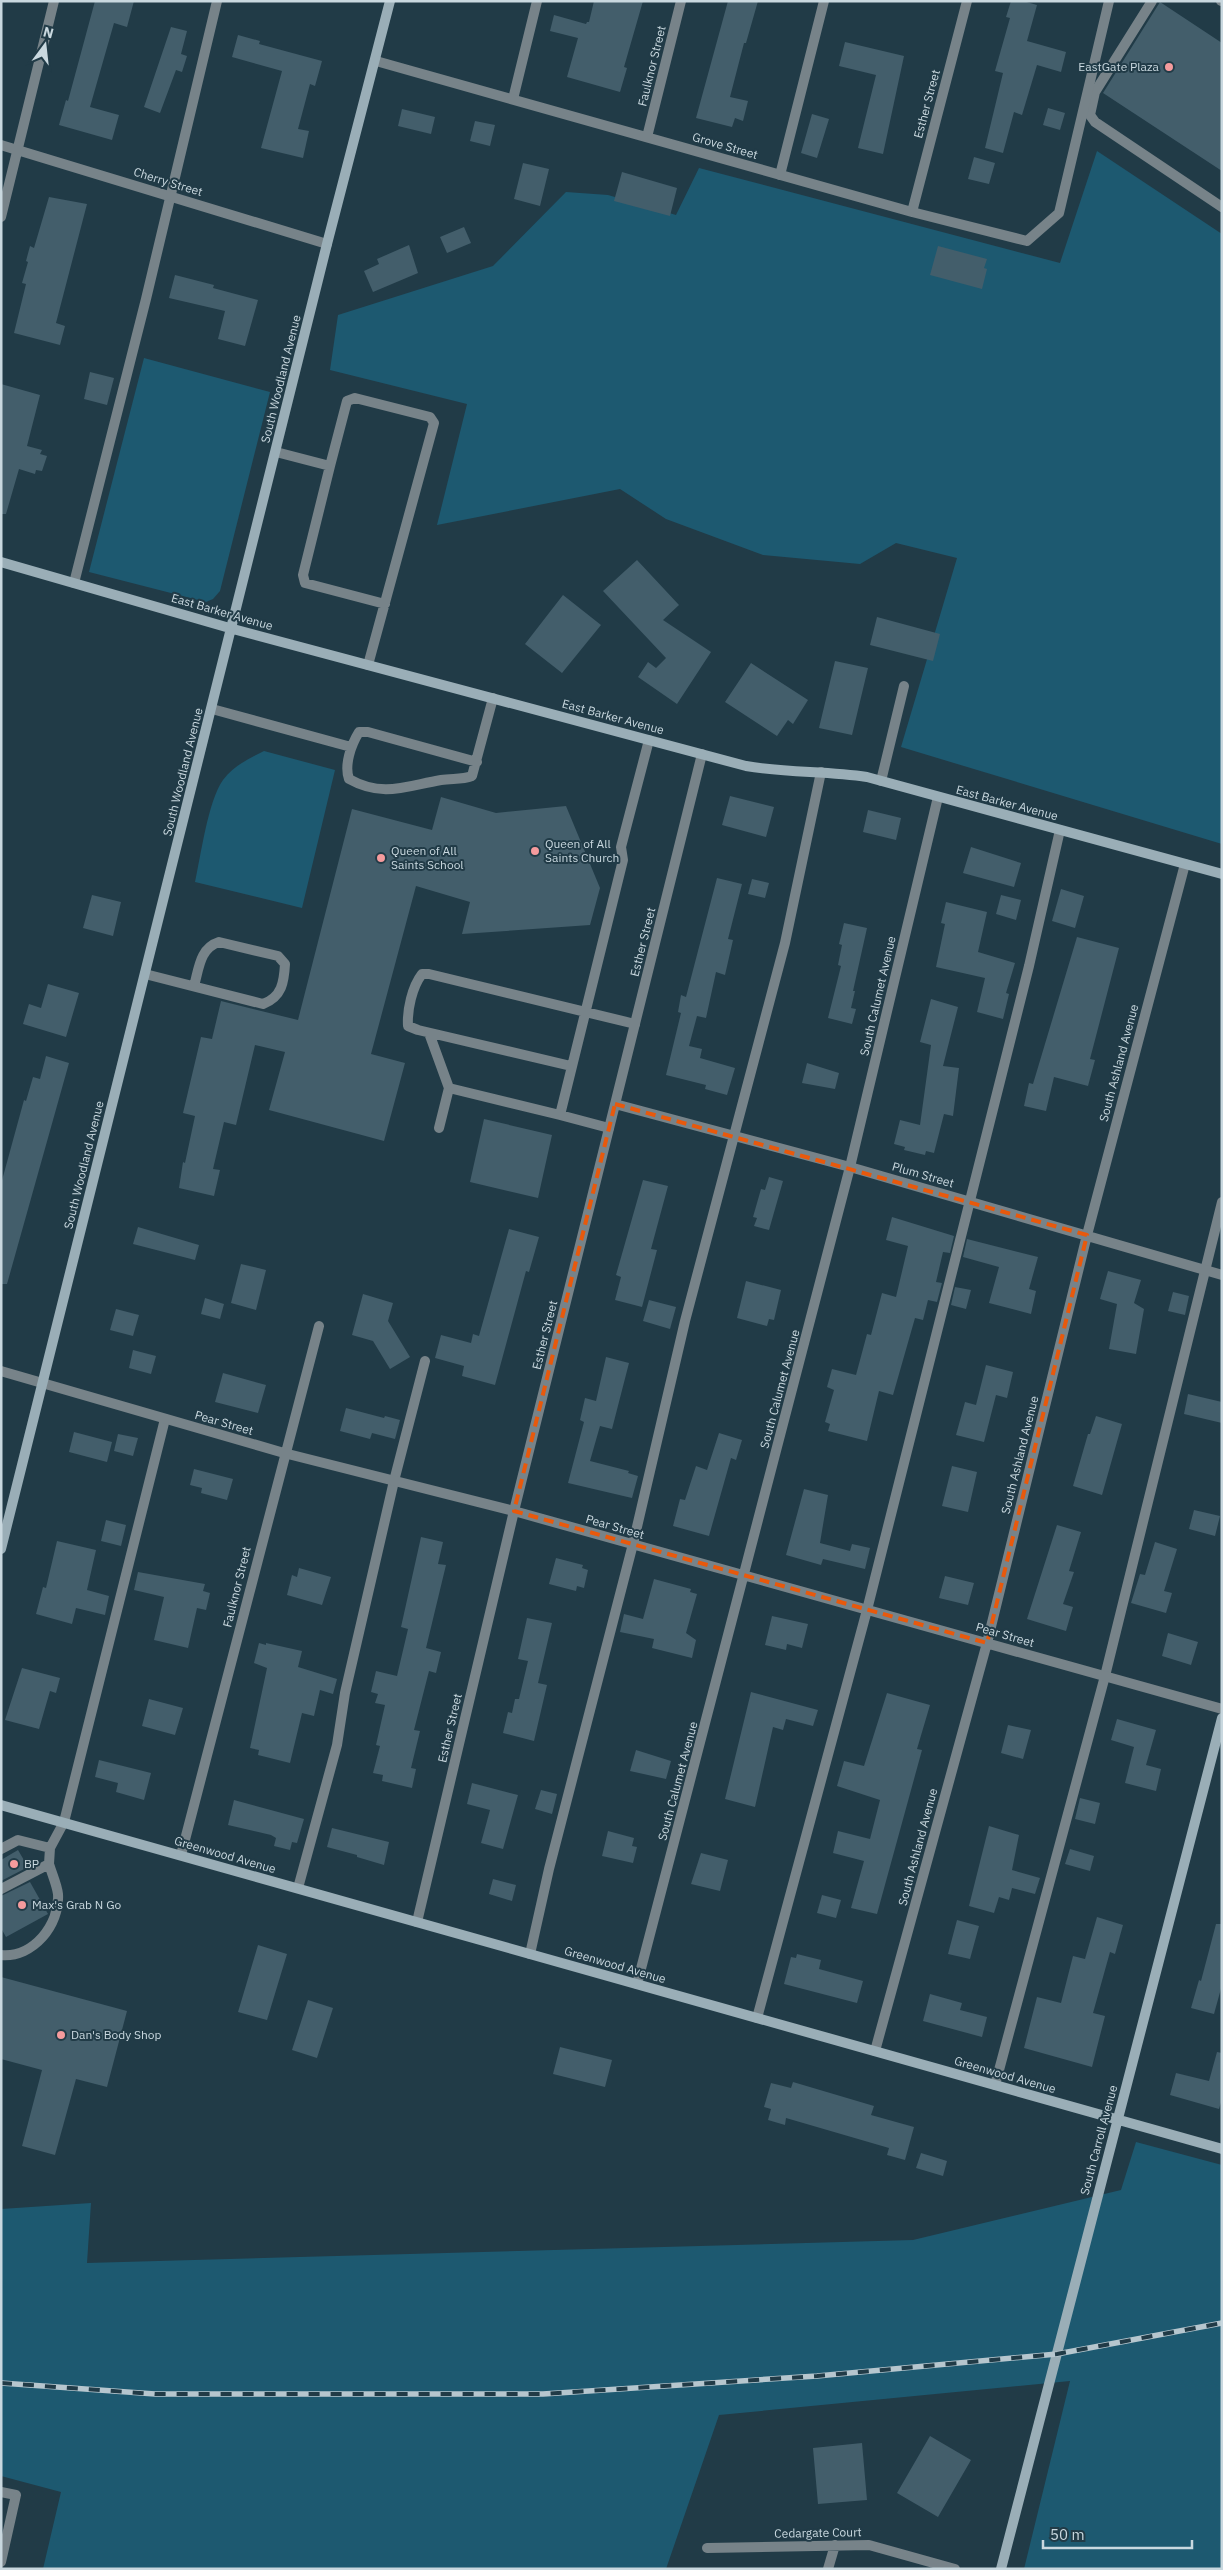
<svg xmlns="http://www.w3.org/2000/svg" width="1223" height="2570" viewBox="0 0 1223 2570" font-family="'IBM Plex Sans',sans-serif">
	<rect width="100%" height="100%" fill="#213b47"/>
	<path fill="#1d5970" d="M 1097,151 L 1222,234 L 1222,844 L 901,747 L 957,558 L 896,543 L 860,564 L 763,555 L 666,519 L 620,489 L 437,525 L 467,404 L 330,370 L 338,315 L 493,266 L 566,192 L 608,195 L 676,215 L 699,168 L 1060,263 Z
		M 144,358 L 270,392 L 220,591 L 213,599 L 206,602 L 89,572 Z
		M 264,751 L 335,770 L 302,908 L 195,882 C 201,855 208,801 223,780 C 233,766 250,758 264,751 Z
		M 1136,2142 L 1222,2165 L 1222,2569 L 1024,2569 L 1070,2381 L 719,2415 L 666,2569 L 43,2569 L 61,2492 L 1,2476 L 1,2209 L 91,2203 L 87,2263 L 913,2240 L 1121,2190 Z"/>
	<path fill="#435e6b" d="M 95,1 L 134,1 L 127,27 L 114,23 L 90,107 L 119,115 L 112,140 L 59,125 L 66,100 L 68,101 Z
		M 594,1 L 643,1 L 624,67 L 627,68 L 620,92 L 567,77 L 578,38 L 550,31 L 554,15 L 586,24 L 587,22 L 589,22 Z
		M 728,1 L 758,1 L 746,43 L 744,43 L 730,97 L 748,101 L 743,121 L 735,118 L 732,127 L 696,118 Z
		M 1011,1 L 1023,1 L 1037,5 L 1027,41 L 1066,52 L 1061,72 L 1037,65 L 1022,115 L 1014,112 L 1003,153 L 985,148 L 1003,73 L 995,71 L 1010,18 L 1006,17 Z
		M 1160,2 L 1222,43 L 1222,171 L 1103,93 Z
		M 171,27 L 187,31 L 181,54 L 187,56 L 182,72 L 176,70 L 160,113 L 144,107 Z
		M 238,35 L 260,41 L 259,44 L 322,61 L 315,86 L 310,84 L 298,129 L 309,131 L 303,158 L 261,148 L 282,71 L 232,57 Z
		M 845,42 L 904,56 L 883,154 L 858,148 L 876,75 L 839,66 Z
		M 1048,108 L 1065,113 L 1060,130 L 1043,125 Z
		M 402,109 L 435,117 L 431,134 L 398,126 Z
		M 812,114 L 829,119 L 817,158 L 801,153 Z
		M 475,121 L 495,125 L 490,146 L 470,141 Z
		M 974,157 L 995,163 L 989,184 L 968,179 Z
		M 523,163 L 549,169 L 540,206 L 514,199 Z
		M 622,172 L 677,188 L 670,216 L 614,201 Z
		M 49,197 L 87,204 L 56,323 L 65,326 L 60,345 L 14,333 L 26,284 L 22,283 L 28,262 L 26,261 L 30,246 L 34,248 Z
		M 464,227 L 471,243 L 447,253 L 440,237 Z
		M 409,245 L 418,273 L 373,292 L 364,271 L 379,264 L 377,259 Z
		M 938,246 L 987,259 L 984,268 L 987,269 L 982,289 L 930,275 Z
		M 175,275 L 214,285 L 213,288 L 258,300 L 245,346 L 218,339 L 225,311 L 169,298 Z
		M 90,372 L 114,378 L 107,405 L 84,399 Z
		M 1,384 L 40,395 L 27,446 L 42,450 L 40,454 L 47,456 L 42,471 L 36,470 L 35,474 L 19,469 L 6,514 L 1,514 Z
		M 637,560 L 679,605 L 663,620 L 711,652 L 677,704 L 638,677 L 648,662 L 656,668 L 666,658 L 603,591 Z
		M 563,595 L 601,625 L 562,673 L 525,644 Z
		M 877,617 L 940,634 L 933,661 L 870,645 Z
		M 835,661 L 868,668 L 852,735 L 819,728 Z
		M 751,663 L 808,700 L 793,724 L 788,720 L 777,736 L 725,702 Z
		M 730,796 L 774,807 L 766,837 L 722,825 Z
		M 441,797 L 496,813 L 566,806 L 600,888 L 590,925 L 462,934 L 470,902 L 416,886 L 371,1054 L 405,1063 L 384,1141 L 269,1110 L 285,1052 L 255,1045 L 236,1125 L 224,1122 L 213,1169 L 220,1170 L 214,1196 L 179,1188 L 183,1162 L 185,1163 L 195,1116 L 183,1113 L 201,1037 L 212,1039 L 221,1001 L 298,1020 L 352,809 L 432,830 Z
		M 868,810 L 901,818 L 896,840 L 863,832 Z
		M 971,847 L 1021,863 L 1014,887 L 963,873 Z
		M 717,878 L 742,884 L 728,939 L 733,940 L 725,975 L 716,972 L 706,1018 L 697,1016 L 689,1046 L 702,1049 L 700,1058 L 735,1068 L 727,1095 L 705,1089 L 706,1085 L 666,1075 L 681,1013 L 678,1012 L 681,995 L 686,997 Z
		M 752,879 L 769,883 L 765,898 L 748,894 Z
		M 1061,889 L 1084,896 L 1075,928 L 1052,921 Z
		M 92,895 L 121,902 L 113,936 L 83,928 Z
		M 1001,895 L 1021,900 L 1016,920 L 996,914 Z
		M 946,902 L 987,912 L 978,952 L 1015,963 L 1006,993 L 1009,994 L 1003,1019 L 977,1012 L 985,978 L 936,967 L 945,924 L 941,923 Z
		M 844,923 L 867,928 L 853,991 L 855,991 L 851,1008 L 856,1009 L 852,1024 L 828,1018 L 841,966 L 838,965 L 842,945 L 839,944 Z
		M 1077,937 L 1119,948 L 1090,1059 L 1095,1060 L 1088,1086 L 1054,1077 L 1046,1111 L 1024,1106 L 1029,1083 L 1033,1084 Z
		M 48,984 L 79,993 L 66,1037 L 23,1024 L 29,1004 L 41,1008 Z
		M 931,999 L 958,1007 L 943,1066 L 959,1068 L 953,1116 L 944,1114 L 934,1153 L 926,1151 L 925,1155 L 904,1150 L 905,1147 L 894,1144 L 900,1120 L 920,1125 L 931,1045 L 920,1042 Z
		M 46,1056 L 69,1063 L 7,1284 L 1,1284 L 1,1184 L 24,1100 L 26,1101 L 33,1077 L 40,1079 Z
		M 807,1063 L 839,1073 L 835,1089 L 802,1083 Z
		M 484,1119 L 552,1135 L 538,1198 L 470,1182 Z
		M 769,1177 L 783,1181 L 769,1230 L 754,1226 L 757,1218 L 753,1217 L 761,1189 L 765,1190 Z
		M 643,1180 L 668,1186 L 651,1249 L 657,1250 L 642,1307 L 615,1300 L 621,1277 L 616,1275 Z
		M 892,1217 L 954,1236 L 950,1253 L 943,1252 L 936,1282 L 942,1283 L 937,1302 L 928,1300 L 923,1320 L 915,1318 L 893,1395 L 879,1391 L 867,1441 L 828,1431 L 830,1424 L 825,1422 L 834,1390 L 827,1387 L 832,1369 L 856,1375 L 867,1334 L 871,1335 L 882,1293 L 896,1297 L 908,1246 L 886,1240 Z
		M 138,1227 L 199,1245 L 195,1260 L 133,1244 Z
		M 509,1229 L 539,1237 L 529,1272 L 526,1271 L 495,1385 L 462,1376 L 464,1366 L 435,1358 L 441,1335 L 471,1343 L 473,1334 L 479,1336 Z
		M 967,1239 L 1038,1257 L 1029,1289 L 1036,1291 L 1031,1314 L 989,1303 L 999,1267 L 963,1257 Z
		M 241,1264 L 266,1270 L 256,1310 L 231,1303 Z
		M 1108,1271 L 1141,1280 L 1134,1303 L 1144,1309 L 1136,1354 L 1109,1349 L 1117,1304 L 1100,1299 Z
		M 746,1281 L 781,1290 L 774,1320 L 769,1319 L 767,1326 L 737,1318 Z
		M 955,1287 L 971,1290 L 966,1309 L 951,1305 Z
		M 1173,1292 L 1189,1296 L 1185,1315 L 1168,1311 Z
		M 363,1294 L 393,1303 L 388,1321 L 410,1357 L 390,1369 L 373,1341 L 352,1335 Z
		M 205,1298 L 224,1304 L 220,1319 L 201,1314 Z
		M 649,1300 L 676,1307 L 670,1329 L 643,1321 Z
		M 116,1309 L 139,1315 L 133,1336 L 110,1330 Z
		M 133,1350 L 156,1356 L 151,1374 L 129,1368 Z
		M 606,1357 L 629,1363 L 612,1429 L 600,1426 L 590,1461 L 629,1471 L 628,1473 L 638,1476 L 632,1498 L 568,1483 L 584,1422 L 580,1420 L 585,1398 L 596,1401 Z
		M 986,1365 L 1013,1372 L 1007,1398 L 996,1395 L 984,1442 L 956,1435 L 965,1402 L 976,1405 Z
		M 223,1373 L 266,1385 L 258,1413 L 215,1402 Z
		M 1188,1394 L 1222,1402 L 1222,1423 L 1184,1414 Z
		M 346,1408 L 384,1418 L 385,1416 L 400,1420 L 395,1439 L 372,1433 L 370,1439 L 340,1431 Z
		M 1096,1416 L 1122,1424 L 1102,1495 L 1073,1486 L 1088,1434 L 1090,1434 Z
		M 74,1432 L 112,1442 L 107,1462 L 69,1452 Z
		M 719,1433 L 742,1440 L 736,1460 L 731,1458 L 709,1536 L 673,1526 L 680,1499 L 685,1500 L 696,1466 L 707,1470 Z
		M 118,1434 L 138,1438 L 133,1456 L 114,1451 Z
		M 952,1466 L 977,1472 L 968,1512 L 942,1506 Z
		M 194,1469 L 233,1479 L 227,1500 L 201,1493 L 202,1488 L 190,1485 Z
		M 804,1489 L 828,1495 L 820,1543 L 850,1551 L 852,1544 L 870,1548 L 865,1569 L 823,1559 L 821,1565 L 786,1555 Z
		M 1194,1510 L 1220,1516 L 1215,1536 L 1189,1529 Z
		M 106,1520 L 126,1525 L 121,1546 L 101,1541 Z
		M 1057,1525 L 1081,1532 L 1069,1571 L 1074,1572 L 1063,1604 L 1073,1607 L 1066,1631 L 1027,1619 Z
		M 421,1537 L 443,1542 L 438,1564 L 446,1565 L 426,1648 L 441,1652 L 436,1673 L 429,1671 L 414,1730 L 420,1731 L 411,1768 L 416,1769 L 412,1788 L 382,1781 L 383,1775 L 373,1773 L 380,1746 L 376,1745 L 385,1705 L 375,1703 L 378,1694 L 371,1692 L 376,1671 L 397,1676 L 408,1629 L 401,1627 Z
		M 57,1541 L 96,1550 L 87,1590 L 109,1596 L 105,1615 L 76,1608 L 72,1624 L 36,1614 L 43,1587 L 46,1588 Z
		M 1155,1542 L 1177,1549 L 1164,1591 L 1172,1593 L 1166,1613 L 1131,1603 L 1140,1574 L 1145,1575 Z
		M 556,1558 L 583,1565 L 582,1568 L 588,1570 L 584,1588 L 577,1586 L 576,1591 L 549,1584 Z
		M 299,1568 L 331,1577 L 322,1605 L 287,1595 L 292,1575 L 297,1577 Z
		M 138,1572 L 205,1584 L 203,1591 L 210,1593 L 206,1610 L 197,1608 L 188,1648 L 154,1640 L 164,1597 L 134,1590 Z
		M 945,1576 L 974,1583 L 968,1605 L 939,1598 Z
		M 654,1579 L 691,1589 L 690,1592 L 697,1594 L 686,1633 L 696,1640 L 692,1658 L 652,1648 L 654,1639 L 620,1632 L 624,1614 L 643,1619 Z
		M 772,1616 L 808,1624 L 802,1648 L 787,1644 L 786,1650 L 765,1645 Z
		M 527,1618 L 552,1623 L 538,1683 L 547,1685 L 534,1741 L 503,1733 L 508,1712 L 512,1713 L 515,1699 L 519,1699 L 528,1661 L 518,1659 Z
		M 1168,1633 L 1198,1642 L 1191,1665 L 1162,1656 Z
		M 259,1643 L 266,1645 L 266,1643 L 302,1651 L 298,1667 L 337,1679 L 333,1694 L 320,1690 L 314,1716 L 302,1713 L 290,1763 L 258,1755 L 259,1750 L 250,1748 L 267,1668 L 254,1663 Z
		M 22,1668 L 60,1678 L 56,1693 L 50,1691 L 39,1729 L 5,1720 Z
		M 751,1692 L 818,1710 L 813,1726 L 786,1719 L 783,1730 L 773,1727 L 755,1807 L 725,1799 Z
		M 887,1693 L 930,1705 L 917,1749 L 922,1750 L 877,1914 L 851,1908 L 864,1861 L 833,1853 L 838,1831 L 870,1839 L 880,1800 L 837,1786 L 844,1761 L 864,1766 Z
		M 149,1699 L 183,1708 L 175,1735 L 142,1726 Z
		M 1117,1719 L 1156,1730 L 1146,1765 L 1161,1769 L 1156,1791 L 1125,1783 L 1134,1747 L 1111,1740 Z
		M 1008,1725 L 1031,1730 L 1023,1759 L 1001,1753 Z
		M 636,1750 L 671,1761 L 666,1779 L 630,1771 Z
		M 99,1760 L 151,1773 L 144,1800 L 116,1792 L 118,1783 L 95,1777 Z
		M 472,1783 L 518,1795 L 503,1849 L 481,1843 L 490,1810 L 467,1804 Z
		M 541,1790 L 557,1794 L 552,1814 L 535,1809 Z
		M 1080,1798 L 1100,1803 L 1095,1824 L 1075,1819 Z
		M 234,1800 L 304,1819 L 297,1843 L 292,1842 L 290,1850 L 274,1846 L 276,1838 L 271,1835 L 228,1825 Z
		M 989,1826 L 1019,1835 L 1012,1870 L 1040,1878 L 1035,1894 L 1012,1888 L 1009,1900 L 999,1897 L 994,1913 L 969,1906 Z
		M 332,1828 L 389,1842 L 384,1865 L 357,1857 L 357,1855 L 327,1847 Z
		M 608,1831 L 634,1838 L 632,1846 L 637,1847 L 633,1863 L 602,1856 Z
		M 1070,1849 L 1094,1856 L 1090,1871 L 1065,1864 Z
		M 18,1850 L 28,1867 L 1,1881 L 1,1860 Z
		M 701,1853 L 728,1860 L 720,1891 L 691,1884 Z
		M 493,1879 L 516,1885 L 512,1901 L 489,1894 Z
		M 30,1882 L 48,1914 L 6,1937 L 1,1928 L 1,1896 Z
		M 822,1895 L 841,1900 L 836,1918 L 817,1913 Z
		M 1097,1917 L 1123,1925 L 1115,1954 L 1110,1952 L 1093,2013 L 1105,2016 L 1092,2067 L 1024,2048 L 1037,1997 L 1061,2003 L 1073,1956 L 1085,1959 Z
		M 957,1920 L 979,1926 L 970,1959 L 948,1954 Z
		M 1216,1924 L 1222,1924 L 1222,1985 L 1214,2014 L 1191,2008 L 1199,1980 L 1201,1981 Z
		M 258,1945 L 287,1954 L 267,2020 L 238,2012 Z
		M 797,1954 L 821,1960 L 819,1969 L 863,1981 L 857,2003 L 784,1984 L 791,1957 L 796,1958 Z
		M 1,1977 L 127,2011 L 107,2087 L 76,2079 L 55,2155 L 22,2146 L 42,2070 L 1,2059 Z
		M 930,1994 L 962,2003 L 960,2010 L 987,2017 L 982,2037 L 923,2021 Z
		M 308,2000 L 333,2008 L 317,2058 L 292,2050 Z
		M 560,2047 L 612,2060 L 605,2087 L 553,2074 Z
		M 1217,2052 L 1222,2053 L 1222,2099 L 1219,2109 L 1170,2095 L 1176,2073 L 1209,2081 Z
		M 793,2082 L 874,2106 L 871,2115 L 914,2127 L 905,2160 L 887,2155 L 889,2148 L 786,2118 L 785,2125 L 768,2120 L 771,2109 L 764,2107 L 771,2083 L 791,2088 Z
		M 921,2153 L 947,2161 L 943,2176 L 916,2168 Z
		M 930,2436 L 971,2460 L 938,2517 L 897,2493 Z
		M 862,2443 L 867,2500 L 818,2504 L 813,2448 Z"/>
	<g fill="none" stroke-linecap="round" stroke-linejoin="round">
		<path stroke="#778389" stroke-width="10" d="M 1152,1 L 1095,92 L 1090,115 L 1095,122 L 1222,207
			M 1221,1 L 1222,1
			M 513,99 L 537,1
			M 780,175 L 824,1
			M 276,452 L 330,466 L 347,401 L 355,398 L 430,417 L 434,423 L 368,665
			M 330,466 L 303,575 L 305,583 L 385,604
			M 74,583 L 146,299 L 217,1
			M 212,709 L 351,747
			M 477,762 L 368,732 L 359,732 C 351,745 344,765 349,779 C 383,798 406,786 441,780 C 452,778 461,780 472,776 L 493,698
			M 881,781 L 904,686
			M 145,974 L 263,1004 C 282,997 284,982 285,964 L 278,956 L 219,942 C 200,948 199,968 194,986
			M 429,1033 L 449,1088 L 439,1128
			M 571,1066 L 418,1030 L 408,1026 C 407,1010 412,987 422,974 L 429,974 L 635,1024
			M 449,1088 L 560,1115
			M 609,1128 L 560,1115 L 623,860 L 621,847 L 649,740
			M 1,1849 L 18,1840 L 50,1848
			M 298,1888 L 337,1745 L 345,1693 L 394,1481 L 425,1361
			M 1,1889 L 49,1864 L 50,1848 L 64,1822 L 165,1419
			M 530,1954 L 549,1869 L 633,1544 L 685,1321 L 785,943 L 821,772
			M 1,1955 C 33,1958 60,1925 58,1894 C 57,1885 52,1874 49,1864
			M 757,2018 L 867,1610 L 1029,966 L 1060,830
			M 995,2085 L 1105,1676 L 1222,1202
			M 1,2492 L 16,2495 L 1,2562"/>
		<path stroke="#778389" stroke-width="10" d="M 376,61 L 912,212 L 1027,241 L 1059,213 L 1109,1
			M 647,137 L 681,1
			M 1,145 L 327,244
			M 912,212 L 967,1
			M 1,217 L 54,1
			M 615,1104 L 850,1167 L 1222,1275
			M 1,1371 L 284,1453 L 514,1511 L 1222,1709
			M 181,1855 L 319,1326
			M 417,1922 L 514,1511 L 702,754
			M 637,1984 L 850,1167 L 938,797
			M 875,2051 L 987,1643 L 1087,1235 L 1185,864
			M 707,2548 L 869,2545 L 955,2569
			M 828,2569 L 835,2545"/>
		<path stroke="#9aaeb7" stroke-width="10" d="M 1,562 L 233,629 L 746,766 C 786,773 826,771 867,777 L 1222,874
			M 1,1549 L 327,244 L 390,1
			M 1,1805 L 1222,2149
			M 1001,2569 L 1222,1718"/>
		<g stroke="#b6c6ce" stroke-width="5.5">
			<path id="rail" d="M 1,2383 L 155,2394 L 543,2394 L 817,2376 L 1057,2354 L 1222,2323"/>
		</g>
		<use href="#rail" stroke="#213b47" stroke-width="4" stroke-dasharray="11" stroke-linecap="butt"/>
	</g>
	<path fill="none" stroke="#e8590c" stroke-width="4" stroke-dasharray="10 6" stroke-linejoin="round" d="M 615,1104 L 1087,1235 L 987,1643 L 514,1511 Z"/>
	<g fill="#f59b9d" stroke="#213b47" stroke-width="2">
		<circle cx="1169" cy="67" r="5"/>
		<circle cx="535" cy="851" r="5"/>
		<circle cx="381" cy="858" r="5"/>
		<circle cx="14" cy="1864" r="5"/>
		<circle cx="22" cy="1905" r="5"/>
		<circle cx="61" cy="2035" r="5"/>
	</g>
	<g text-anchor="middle" stroke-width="4" stroke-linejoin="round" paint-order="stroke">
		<g font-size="12" fill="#c9d8df" stroke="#213b47">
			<text transform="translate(652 66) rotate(-76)" y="4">Faulknor Street</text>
			<text transform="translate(927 104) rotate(-75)" y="4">Esther Street</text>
			<text transform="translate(725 146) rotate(16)" y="4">Grove Street</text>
			<text transform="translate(168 182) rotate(17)" y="4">Cherry Street</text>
			<text transform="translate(281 379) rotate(-76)" y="4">South Woodland Avenue</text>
			<text transform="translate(222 612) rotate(16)" y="4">East Barker Avenue</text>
			<text transform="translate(613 717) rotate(15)" y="4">East Barker Avenue</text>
			<text transform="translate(183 772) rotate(-76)" y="4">South Woodland Avenue</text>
			<text transform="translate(1007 803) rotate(15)" y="4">East Barker Avenue</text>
			<text transform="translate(643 942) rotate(-76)" y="4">Esther Street</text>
			<text transform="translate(878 996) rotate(-77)" y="4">South Calumet Avenue</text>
			<text transform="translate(1119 1063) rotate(-75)" y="4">South Ashland Avenue</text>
			<text transform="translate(84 1165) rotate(-76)" y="4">South Woodland Avenue</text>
			<text transform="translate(923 1175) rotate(16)" y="4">Plum Street</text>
			<text transform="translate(545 1335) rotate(-76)" y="4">Esther Street</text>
			<text transform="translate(780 1389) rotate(-75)" y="4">South Calumet Avenue</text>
			<text transform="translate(224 1423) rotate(16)" y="4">Pear Street</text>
			<text transform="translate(1020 1455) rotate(-76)" y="4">South Ashland Avenue</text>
			<text transform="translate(615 1527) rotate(16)" y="4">Pear Street</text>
			<text transform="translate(237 1587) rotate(-76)" y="4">Faulknor Street</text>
			<text transform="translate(1005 1635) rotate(16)" y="4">Pear Street</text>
			<text transform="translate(450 1728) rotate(-77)" y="4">Esther Street</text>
			<text transform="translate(678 1781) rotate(-75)" y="4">South Calumet Avenue</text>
			<text transform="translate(918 1847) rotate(-75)" y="4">South Ashland Avenue</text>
			<text transform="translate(225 1855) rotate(16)" y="4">Greenwood Avenue</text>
			<text transform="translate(615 1965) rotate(16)" y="4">Greenwood Avenue</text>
			<text transform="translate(1005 2075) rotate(16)" y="4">Greenwood Avenue</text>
			<text transform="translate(1099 2140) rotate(-75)" y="4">South Carroll Avenue</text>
			<text transform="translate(818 2533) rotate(-1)" y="4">Cedargate Court</text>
		</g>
		<g font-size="12" fill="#c9d8df" stroke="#213b47" text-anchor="start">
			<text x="1159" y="71" text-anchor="end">EastGate Plaza</text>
			<text x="545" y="848">Queen of All<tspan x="545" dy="14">Saints Church</tspan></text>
			<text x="391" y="855">Queen of All<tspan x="391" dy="14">Saints School</tspan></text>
			<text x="24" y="1868">BP</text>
			<text x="32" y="1909">Max's Grab N Go</text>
			<text x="71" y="2039">Dan's Body Shop</text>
		</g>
	</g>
	<rect width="1223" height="2570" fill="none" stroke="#c9d8df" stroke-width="5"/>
	<g transform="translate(45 45) rotate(15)" stroke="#213b47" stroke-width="4" paint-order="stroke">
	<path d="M0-4L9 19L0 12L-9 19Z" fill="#c9d8df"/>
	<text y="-8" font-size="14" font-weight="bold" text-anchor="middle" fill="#c9d8df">N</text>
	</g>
	<path d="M1043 2540v8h149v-8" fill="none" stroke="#c9d8df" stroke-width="2.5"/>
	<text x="1050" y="2540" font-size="15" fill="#c9d8df" stroke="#213b47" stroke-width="4" paint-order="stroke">50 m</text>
</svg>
